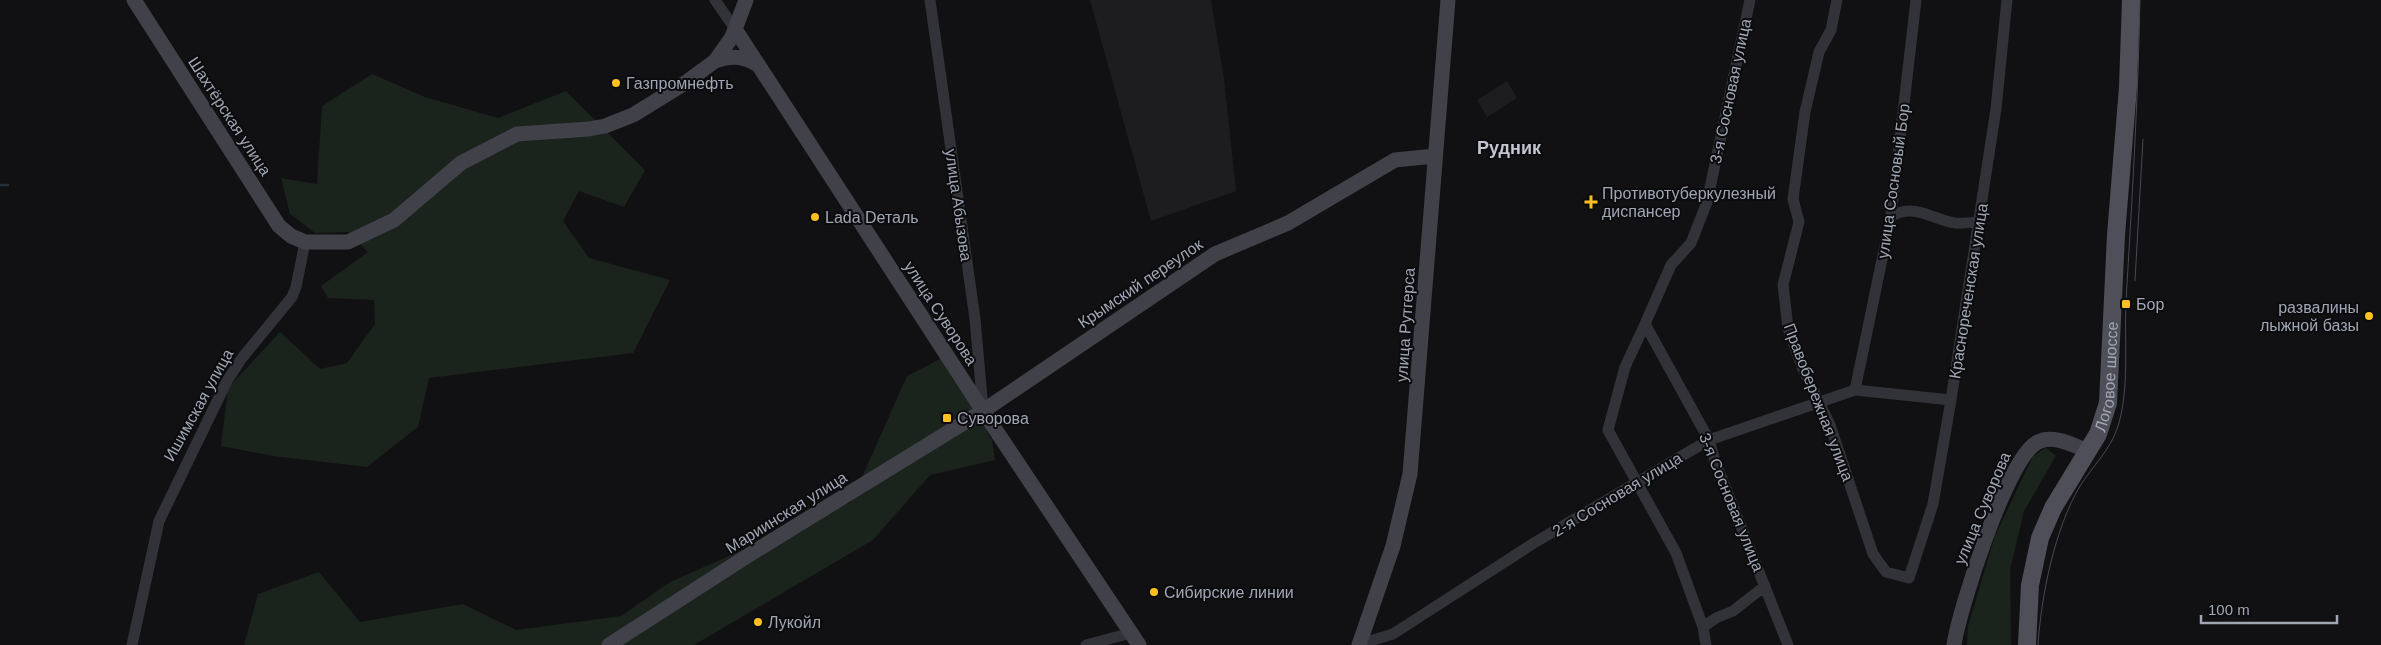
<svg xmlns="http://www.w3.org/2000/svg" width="2381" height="645" viewBox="0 0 2381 645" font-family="Helvetica,sans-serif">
	<rect width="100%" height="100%" fill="#111113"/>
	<path fill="#1d1d20" d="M 1090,0 L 1211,0 L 1224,79 L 1236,191 L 1151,221 Z
		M 1507,81 L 1517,98 L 1487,117 L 1477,100 Z"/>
	<path fill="#1b231d" d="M 372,74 L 425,97 L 498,118 L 566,91 L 645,170 L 624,207 L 579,191 L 563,221 L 589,258 L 670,280 L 633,353 L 429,378 L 418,427 L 367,467 L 273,456 L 221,446 L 228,388 L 280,332 L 320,369 L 347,363 L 375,324 L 374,300 L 328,298 L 321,286 L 368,252 L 348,232 L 315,233 L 290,214 L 281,178 L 317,184 L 322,106 Z
		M 944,357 L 992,440 L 995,460 L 930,475 L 873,540 L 694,645 L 244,645 L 258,594 L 319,572 L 360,622 L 463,604 L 516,630 L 621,616 L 670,582 L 851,502 L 907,376 Z
		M 2046,448 L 2056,456 L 2024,511 L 2010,570 L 2011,645 L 1967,645 L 1968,626 L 1995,536 L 2033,456 Z"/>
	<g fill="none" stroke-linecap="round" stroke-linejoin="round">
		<path stroke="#272f38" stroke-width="2.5" d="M 0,185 L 8,185"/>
		<path stroke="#323338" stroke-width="11" d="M 715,0 L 735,29
			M 930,0 L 975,319 L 983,409
			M 1750,0 L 1707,202 L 1691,243 L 1671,265 L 1645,324 L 1709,440 L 1715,461 L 1788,645
			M 1837,0 L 1831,30 L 1819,52 L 1805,112 L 1793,199 L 1799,222 L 1783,285 L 1788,328 L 1803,369 L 1830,425 L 1873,554 L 1886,572 L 1909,578 L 1933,504 L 1951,400 L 1996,109 L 2007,0
			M 1891,216 C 1916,203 1931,219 1955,223 C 1962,224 1972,222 1979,222
			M 1645,324 L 1625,367 L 1608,430 L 1676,553 L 1703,627 L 1706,645
			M 1855,390 L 1891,216 L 1916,0
			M 1703,627 L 1716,618 L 1733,611 L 1765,586
			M 1360,644 L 1393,634 L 1534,543 L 1709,440 L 1855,390 L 1951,400
			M 132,645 L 159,521 L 227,381 L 242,358 L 292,297 L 296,287 L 305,242
			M 1086,645 L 1131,633"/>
		<path stroke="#404149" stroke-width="15" d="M 134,0 L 279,226 L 291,236 L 305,242 L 348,242 L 394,220 L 461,163 L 517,134 L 589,129 L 605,126 L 633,115 L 685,83 L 715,61 L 732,37 L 746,0
			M 735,29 L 983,411 L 1139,645
			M 715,61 C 732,55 743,56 758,65
			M 609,645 L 752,553 L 983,411 L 1215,254 L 1288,223 L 1395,160 L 1435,156
			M 1359,645 L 1393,546 L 1410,474 L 1448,0
			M 1954,645 C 1959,610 2008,455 2038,442 C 2054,434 2074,446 2089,451"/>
		<path stroke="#4e4f58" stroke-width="18" id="s1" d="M 2027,645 L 2030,585 L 2040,538 L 2053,508 L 2098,434 L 2108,403 L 2116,235 L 2128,87 L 2131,0"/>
		<path stroke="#474850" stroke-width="1" d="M 2135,281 L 2143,139
			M 2038,645 C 2041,596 2055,528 2080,486 C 2092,467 2110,450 2117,429 C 2130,392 2124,341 2126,301 C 2132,201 2138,101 2140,0"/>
	</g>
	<g fill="#ffc11d" stroke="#0c0c0e" stroke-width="2">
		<circle cx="616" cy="83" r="5"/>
		<path d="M1588.5 194.5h5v5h5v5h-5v5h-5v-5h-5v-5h5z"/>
		<circle cx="815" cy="217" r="5"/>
		<rect x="2121" y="299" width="10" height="10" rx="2.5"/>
		<circle cx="2369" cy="316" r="5"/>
		<rect x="942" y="413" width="10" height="10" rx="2.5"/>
		<circle cx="1154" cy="592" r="5"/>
		<circle cx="758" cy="622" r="5"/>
	</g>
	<g text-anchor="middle" stroke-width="4" stroke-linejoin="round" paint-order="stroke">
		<g font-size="16" fill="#a1a6b5" stroke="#0c0c0e" text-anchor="start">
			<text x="626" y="89">Газпромнефть</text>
			<text x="1602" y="199">Противотуберкулезный<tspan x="1602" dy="18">диспансер</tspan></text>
			<text x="825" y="223">Lada Dеталь</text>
			<text x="2136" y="310">Бор</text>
			<text x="2359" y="313" text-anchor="end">развалины<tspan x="2359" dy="18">лыжной базы</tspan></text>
			<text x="957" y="424">Суворова</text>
			<text x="1164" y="598">Сибирские линии</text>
			<text x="768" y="628">Лукойл</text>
		</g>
		<g font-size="16" fill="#a1a6b5" stroke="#0c0c0e">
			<text transform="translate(1730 91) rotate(-78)" y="6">3-я Сосновая улица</text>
			<text transform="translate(230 116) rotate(57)" y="6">Шахтёрская улица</text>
			<text transform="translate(1893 181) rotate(-82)" y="6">улица Сосновый Бор</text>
			<text transform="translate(959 205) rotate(82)" y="6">улица Абызова</text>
			<text transform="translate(1140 283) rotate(-34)" y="6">Крымский переулок</text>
			<text transform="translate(1968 291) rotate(-81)" y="6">Краснореченская улица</text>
			<text transform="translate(941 313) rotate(57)" y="6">улица Суворова</text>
			<text transform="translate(1405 325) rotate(-86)" y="6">улица Рутгерса</text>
			<text dy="6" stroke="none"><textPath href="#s1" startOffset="286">Логовое шоссе</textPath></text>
			<text transform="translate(1819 402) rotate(69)" y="6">Правобережная улица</text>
			<text transform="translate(198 405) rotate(-61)" y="6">Ишимская улица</text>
			<text transform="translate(1617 494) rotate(-31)" y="6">2-я Сосновая улица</text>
			<text transform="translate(1732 502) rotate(68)" y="6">3-я Сосновая улица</text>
			<text transform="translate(1982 508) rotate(-67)" y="6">улица Суворова</text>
			<text transform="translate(786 512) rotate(-32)" y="6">Мариинская улица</text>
		</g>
		<g font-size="18" font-weight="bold" fill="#c3c5d1" stroke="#0c0c0e">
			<text x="1509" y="154">Рудник</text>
		</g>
	</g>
	<path d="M2201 615v8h136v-8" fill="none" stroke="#a1a6b5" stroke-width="2.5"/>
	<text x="2208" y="615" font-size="15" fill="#a1a6b5" stroke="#0c0c0e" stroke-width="4" paint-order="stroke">100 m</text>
</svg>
